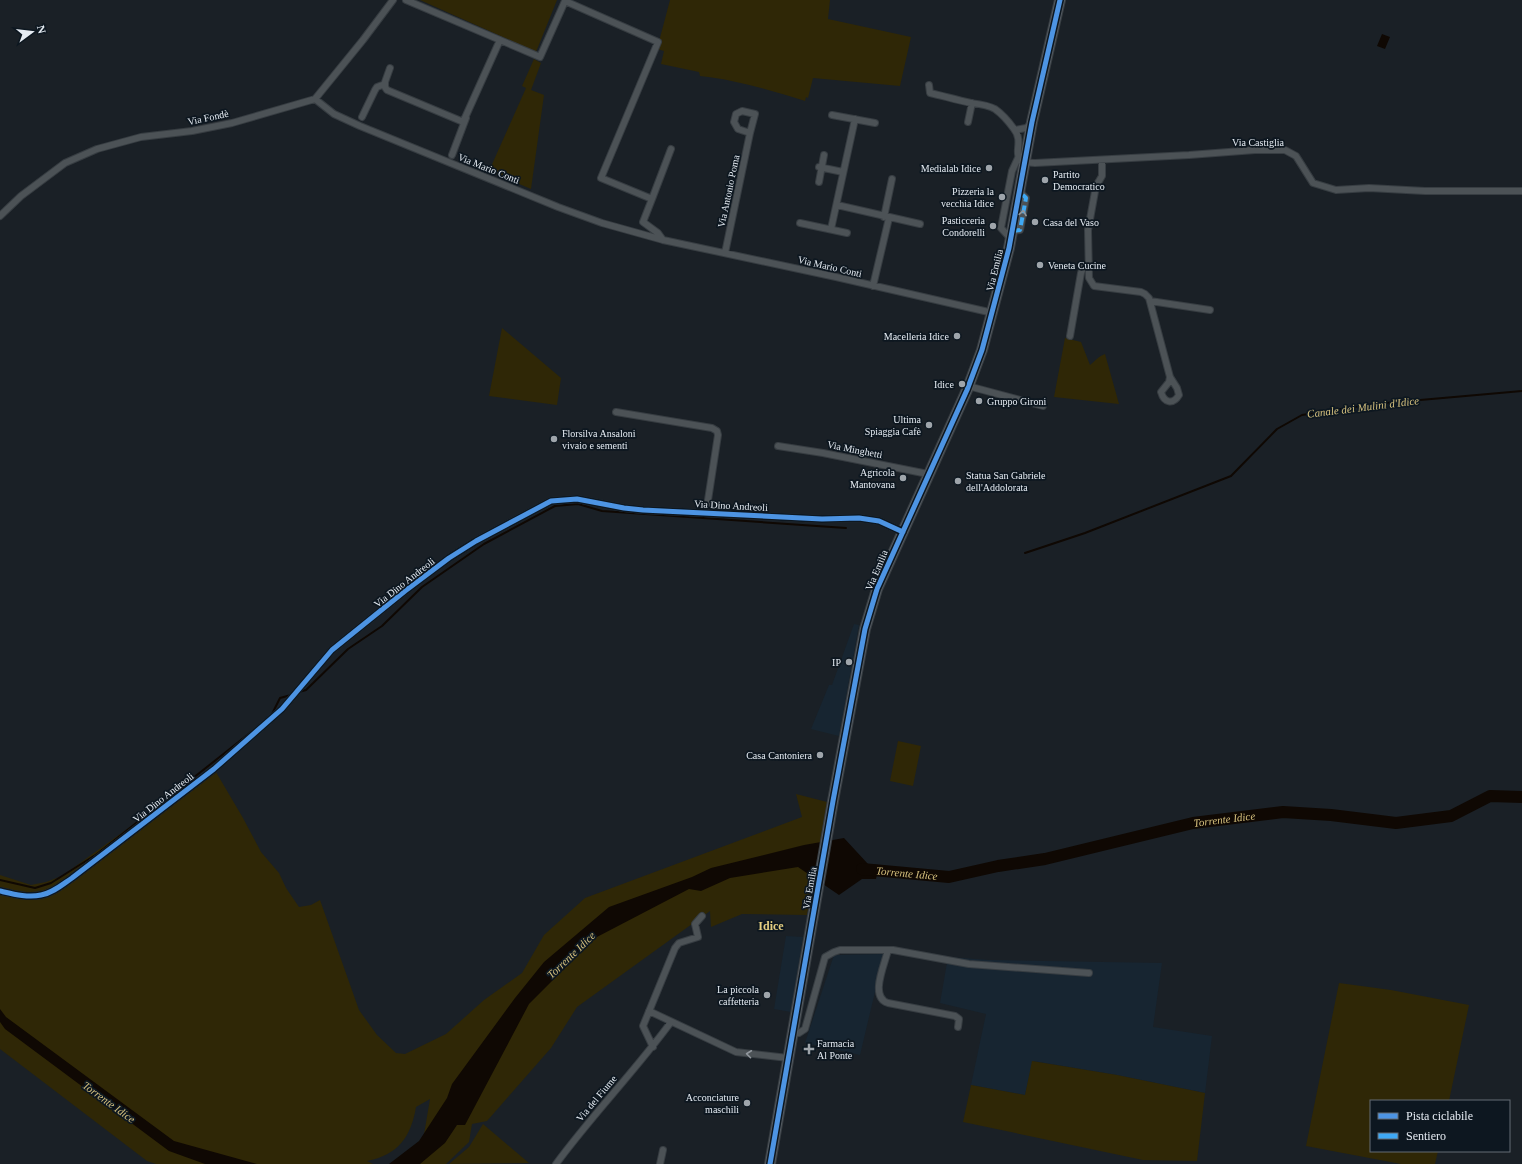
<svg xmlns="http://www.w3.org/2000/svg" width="1522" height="1164" viewBox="0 0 1522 1164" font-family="Georgia,serif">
	<rect width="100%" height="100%" fill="#1a2026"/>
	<path fill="#172531" d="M 854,624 L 859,625 L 839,736 L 811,729 L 829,685 L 832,685 Z
		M 786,936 L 803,937 L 791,1012 L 774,1009 Z
		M 884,954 L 860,1055 L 805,1043 L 834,955 Z
		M 948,957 L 989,960 L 1162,963 L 1153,1027 L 1212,1036 L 1205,1093 L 1117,1075 L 1033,1061 L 1025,1095 L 971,1085 L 986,1014 L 940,1003 Z"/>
	<path fill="#2f2706" d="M 420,0 L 557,0 L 536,52 Z
		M 670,0 L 830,0 L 828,19 L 911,37 L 900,86 L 813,78 L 808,98 L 806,97 L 805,101 C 769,90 737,80 700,76 L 699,72 L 661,64 L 664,51 L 657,49 Z
		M 534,59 L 541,63 L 531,90 L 544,95 L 531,189 L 489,171 L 526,88 L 522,86 Z
		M 502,328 L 561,378 L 557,405 L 489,396 Z
		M 1065,338 L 1081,342 L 1090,365 C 1095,361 1099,356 1105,354 L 1119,404 L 1054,397 Z
		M 898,741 L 921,746 L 913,786 L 890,781 Z
		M 213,767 L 243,818 L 261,852 L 279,873 L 286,888 L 299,907 L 311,905 L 320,900 L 359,1010 L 377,1035 L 396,1053 L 405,1054 L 446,1034 L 484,1000 L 522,973 L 544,935 L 585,898 L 802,817 L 796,794 L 827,802 L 807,915 L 742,914 L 711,927 L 710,911 L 577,1007 L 551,1048 L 487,1121 L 472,1124 L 469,1142 L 446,1164 L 419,1164 L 430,1099 L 416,1107 C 411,1137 398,1155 367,1161 L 373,1164 L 156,1164 L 147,1161 L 0,1049 L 0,875 L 31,885 L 46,882 L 62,876 Z
		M 1339,983 L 1391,990 L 1469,1005 L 1449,1101 L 1371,1101 L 1371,1151 L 1438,1151 L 1435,1164 L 1401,1164 L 1306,1146 Z
		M 1032,1061 L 1117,1075 L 1205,1093 L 1197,1161 L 1143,1160 L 963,1122 L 971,1085 L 1025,1095 Z
		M 483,1124 L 529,1163 L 449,1164 L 469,1147 Z"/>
	<path fill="#0f0803" d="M 1382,34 L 1390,37 L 1385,49 L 1377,46 Z
		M 844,838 L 868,864 L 879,865 L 876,879 L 862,879 L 839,895 L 798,867 L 730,878 L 701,891 L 689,889 L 595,938 L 529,1004 L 465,1125 L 457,1125 L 445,1143 L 420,1164 L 389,1164 L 419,1141 L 447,1098 L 452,1084 L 515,998 L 544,962 L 609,907 L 692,877 L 711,868 L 804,845 Z
		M 0,1009 L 6,1017 L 174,1141 L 257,1164 L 205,1164 L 169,1151 L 5,1029 L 0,1022 Z"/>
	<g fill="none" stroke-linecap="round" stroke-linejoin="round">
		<path stroke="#0f0803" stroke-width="2" d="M 1025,553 L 1085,533 L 1231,476 L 1277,429 L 1302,415 L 1375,404 L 1522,391
			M 299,692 L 306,690 L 348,649 L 382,626 L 422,587 L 484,544 L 555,506 L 578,504 L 602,511 L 846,528
			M 271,716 L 280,698 L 291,695
			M 0,880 L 35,888 L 51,883 L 97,854 L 255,729"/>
		<path stroke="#0f0803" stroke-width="12" id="s1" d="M 862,869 L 949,877 L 998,866 L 1045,859 L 1193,823 L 1283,812 L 1331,815 L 1396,823 L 1451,816 L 1490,796 L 1522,797"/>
		<g stroke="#373d42" stroke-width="8">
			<path id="minor" d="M 406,0 L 540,57 L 565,1 L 658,42 L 601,178 L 652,199 L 643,222 L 658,233 L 663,240
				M 390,68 L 385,82 L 385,87 L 387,90 L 461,121 L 464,120 L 500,40
				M 929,85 L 930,93 C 943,96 957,100 971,103 C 979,104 988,105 995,109 C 1002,114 1009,122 1014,129 C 1027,145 1004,162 1035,163 L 1189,155 L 1255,150 L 1285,150 L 1296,156 L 1313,183 L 1336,190 L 1369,188 L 1425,191 L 1522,191
				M 315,99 L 334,114 L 360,126 L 558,207 L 602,223 L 663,240 L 836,277 L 993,313
				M 742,111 L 755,114 L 750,133 L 738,129 L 734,122 L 736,114 Z
				M 832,115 L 875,123
				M 362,117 L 375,90 L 377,87 L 385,84
				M 968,122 L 972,103
				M 1015,130 L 1026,128 L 1031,124
				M 452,155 L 466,118
				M 1102,161 L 1102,176 L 1096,186 L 1088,230 L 1089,278 L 1094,286 L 1141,292 L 1145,294 L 1149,298 L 1170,377 L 1169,382 L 1161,392 C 1164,403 1173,405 1179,395 L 1177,388 L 1170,377
				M 819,167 L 843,172
				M 819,182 L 824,155
				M 652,199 L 671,149
				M 837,205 L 920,224
				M 0,216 L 21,196 L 65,163 L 97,149 L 141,137 L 192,131 L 232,123 L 315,99 L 363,40 L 393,0
				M 884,217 L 892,179
				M 800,223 L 847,233
				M 831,229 L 855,119
				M 1013,231 L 1020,230 L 1026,198 L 1020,192
				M 1011,239 L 1001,228 L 1012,171 L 1018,158
				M 725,253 L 750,133
				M 873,286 L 889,218
				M 1150,301 L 1210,310
				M 1070,336 L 1081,273 L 1083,268 L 1089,264
				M 968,386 L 1043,406
				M 616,412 L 712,428 L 717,431 L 718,435 L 706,513
				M 778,446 L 823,453 L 928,474
				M 0,891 C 13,894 28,898 41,895 C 53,893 63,884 72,878 L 214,769 L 282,709 L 332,650 L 405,591 L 449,558 L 476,541 L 551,501 L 577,499 L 624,508 L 643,510 L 822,519 L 859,518 L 879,521 L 903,532
				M 888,950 C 885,964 869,997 888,1003 L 955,1016 L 959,1019 L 958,1027
				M 649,1011 L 736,1052 L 788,1058
				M 792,1034 L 799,1033 L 805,1029 L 825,957 L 834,952 L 840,950 L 893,950 L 969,964 L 1089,973
				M 653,1047 L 643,1026 L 675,948 L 679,943 L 698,937 L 695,924 L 702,916
				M 556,1164 C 592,1115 635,1071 671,1022
				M 660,1164 L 663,1150"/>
		</g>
		<g stroke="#373d42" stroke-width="12">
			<path id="primary" d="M 770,1164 L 833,801 L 865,629 L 877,589 L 967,390 L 982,350 L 1009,248 L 1032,122 L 1060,0"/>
		</g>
		<use href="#minor" stroke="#4c5256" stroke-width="6"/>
		<use href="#primary" stroke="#545a60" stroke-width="10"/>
		<path stroke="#3fa9f5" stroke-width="4" stroke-dasharray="8 4" stroke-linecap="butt" d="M 1013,231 L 1020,230 L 1026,198 L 1020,192"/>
		<g stroke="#0d1720" stroke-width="8">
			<path id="cycleway" d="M 0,891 C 13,894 28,898 41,895 C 53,893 63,884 72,878 L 214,769 L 282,709 L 332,650 L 405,591 L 449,558 L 476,541 L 551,501 L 577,499 L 624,508 L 643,510 L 822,519 L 859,518 L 879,521 L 903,532
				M 770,1164 L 833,801 L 865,629 L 877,589 L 967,390 L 982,350 L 1009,248 L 1032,122 L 1060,0"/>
		</g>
		<use href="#cycleway" stroke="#4d94e3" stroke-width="5"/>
	</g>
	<defs><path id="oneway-chevron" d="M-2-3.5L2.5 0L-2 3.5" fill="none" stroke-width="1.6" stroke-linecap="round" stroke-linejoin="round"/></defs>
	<g stroke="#91979d">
		<use href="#oneway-chevron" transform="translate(1023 213) rotate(-80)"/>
		<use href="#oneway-chevron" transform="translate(749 1054) rotate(-173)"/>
	</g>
	<g fill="#9fa5ab" stroke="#0d1720" stroke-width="1.5">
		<circle cx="989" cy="168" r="4"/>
		<circle cx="1045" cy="180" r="4"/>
		<circle cx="1002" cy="197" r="4"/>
		<circle cx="1035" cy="222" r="4"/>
		<circle cx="993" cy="226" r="4"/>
		<circle cx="1040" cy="265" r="4"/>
		<circle cx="957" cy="336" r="4"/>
		<circle cx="962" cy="384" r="4"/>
		<circle cx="979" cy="401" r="4"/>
		<circle cx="929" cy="425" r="4"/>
		<circle cx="554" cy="439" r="4"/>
		<circle cx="903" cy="478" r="4"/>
		<circle cx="958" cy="481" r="4"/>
		<circle cx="849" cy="662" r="4"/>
		<circle cx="820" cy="755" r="4"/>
		<circle cx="767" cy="995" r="4"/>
		<path d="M807 1043h4v4h4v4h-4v4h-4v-4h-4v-4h4z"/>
		<circle cx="747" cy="1103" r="4"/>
	</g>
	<g text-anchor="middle" stroke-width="3.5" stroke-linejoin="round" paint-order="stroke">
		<g font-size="10" fill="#e6ecf3" stroke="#0d1720">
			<text transform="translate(208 117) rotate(-12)" y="4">Via Fondè</text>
			<text x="1258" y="146">Via Castiglia</text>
			<text transform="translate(489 168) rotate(22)" y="4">Via Mario Conti</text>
			<text transform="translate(728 191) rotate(-78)" y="4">Via Antonio Poma</text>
			<text transform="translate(830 266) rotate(13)" y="4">Via Mario Conti</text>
			<text transform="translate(994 270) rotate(-76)" y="4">Via Emilia</text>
			<text transform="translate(855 449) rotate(11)" y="4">Via Minghetti</text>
			<text transform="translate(731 505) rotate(3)" y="4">Via Dino Andreoli</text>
			<text transform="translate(876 570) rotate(-67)" y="4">Via Emilia</text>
			<text transform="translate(404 582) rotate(-38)" y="4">Via Dino Andreoli</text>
			<text transform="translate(163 797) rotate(-38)" y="4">Via Dino Andreoli</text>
			<text transform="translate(809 888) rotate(-80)" y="4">Via Emilia</text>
			<text transform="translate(596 1098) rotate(-50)" y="4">Via del Fiume</text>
		</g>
		<g font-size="10" fill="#e6ecf3" stroke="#0d1720" text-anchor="end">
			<text x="981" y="172">Medialab Idice</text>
			<text x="1053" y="178" text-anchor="start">Partito<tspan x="1053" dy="12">Democratico</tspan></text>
			<text x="994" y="195">Pizzeria la<tspan x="994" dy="12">vecchia Idice</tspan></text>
			<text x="985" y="224">Pasticceria<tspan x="985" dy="12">Condorelli</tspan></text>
			<text x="1043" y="226" text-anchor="start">Casa del Vaso</text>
			<text x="1048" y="269" text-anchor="start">Veneta Cucine</text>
			<text x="949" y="340">Macelleria Idice</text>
			<text x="954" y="388">Idice</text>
			<text x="987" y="405" text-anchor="start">Gruppo Gironi</text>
			<text x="921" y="423">Ultima<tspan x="921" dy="12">Spiaggia Cafè</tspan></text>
			<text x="562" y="437" text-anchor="start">Florsilva Ansaloni<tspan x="562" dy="12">vivaio e sementi</tspan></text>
			<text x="895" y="476">Agricola<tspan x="895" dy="12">Mantovana</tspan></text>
			<text x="966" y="479" text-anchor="start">Statua San Gabriele<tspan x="966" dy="12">dell'Addolorata</tspan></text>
			<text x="841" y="666">IP</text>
			<text x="812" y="759">Casa Cantoniera</text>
			<text x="759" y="993">La piccola<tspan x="759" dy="12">caffetteria</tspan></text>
			<text x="817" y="1047" text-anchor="start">Farmacia<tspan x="817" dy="12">Al Ponte</tspan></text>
			<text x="739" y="1101">Acconciature<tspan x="739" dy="12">maschili</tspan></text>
		</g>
		<g font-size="11" font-style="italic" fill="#d6c17e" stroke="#0d1720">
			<text transform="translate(1363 407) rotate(-7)" y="4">Canale dei Mulini d'Idice</text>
			<text dy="4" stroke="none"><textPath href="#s1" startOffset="369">Torrente Idice</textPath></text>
			<text dy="4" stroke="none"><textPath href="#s1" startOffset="45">Torrente Idice</textPath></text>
			<text transform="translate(571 955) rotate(-44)" y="4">Torrente Idice</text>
			<text transform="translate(109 1102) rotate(36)" y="4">Torrente Idice</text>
		</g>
		<g font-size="12" font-weight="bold" fill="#e5ce81" stroke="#0d1720">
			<text x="771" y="930">Idice</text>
		</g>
	</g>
	<rect x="1370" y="1100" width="140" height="52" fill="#0d1720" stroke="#646c74"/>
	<rect x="1378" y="1113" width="20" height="6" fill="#4d94e3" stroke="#646c74"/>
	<text x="1406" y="1120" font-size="12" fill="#e6ecf3">Pista ciclabile</text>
	<rect x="1378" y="1133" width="20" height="6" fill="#3fa9f5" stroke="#646c74"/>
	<text x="1406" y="1140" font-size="12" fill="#e6ecf3">Sentiero</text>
	<g transform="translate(32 32) rotate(75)" stroke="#0d1720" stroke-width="3" paint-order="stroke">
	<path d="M0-3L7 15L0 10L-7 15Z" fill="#e6ecf3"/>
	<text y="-6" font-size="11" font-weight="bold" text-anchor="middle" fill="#e6ecf3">N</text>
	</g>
</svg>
